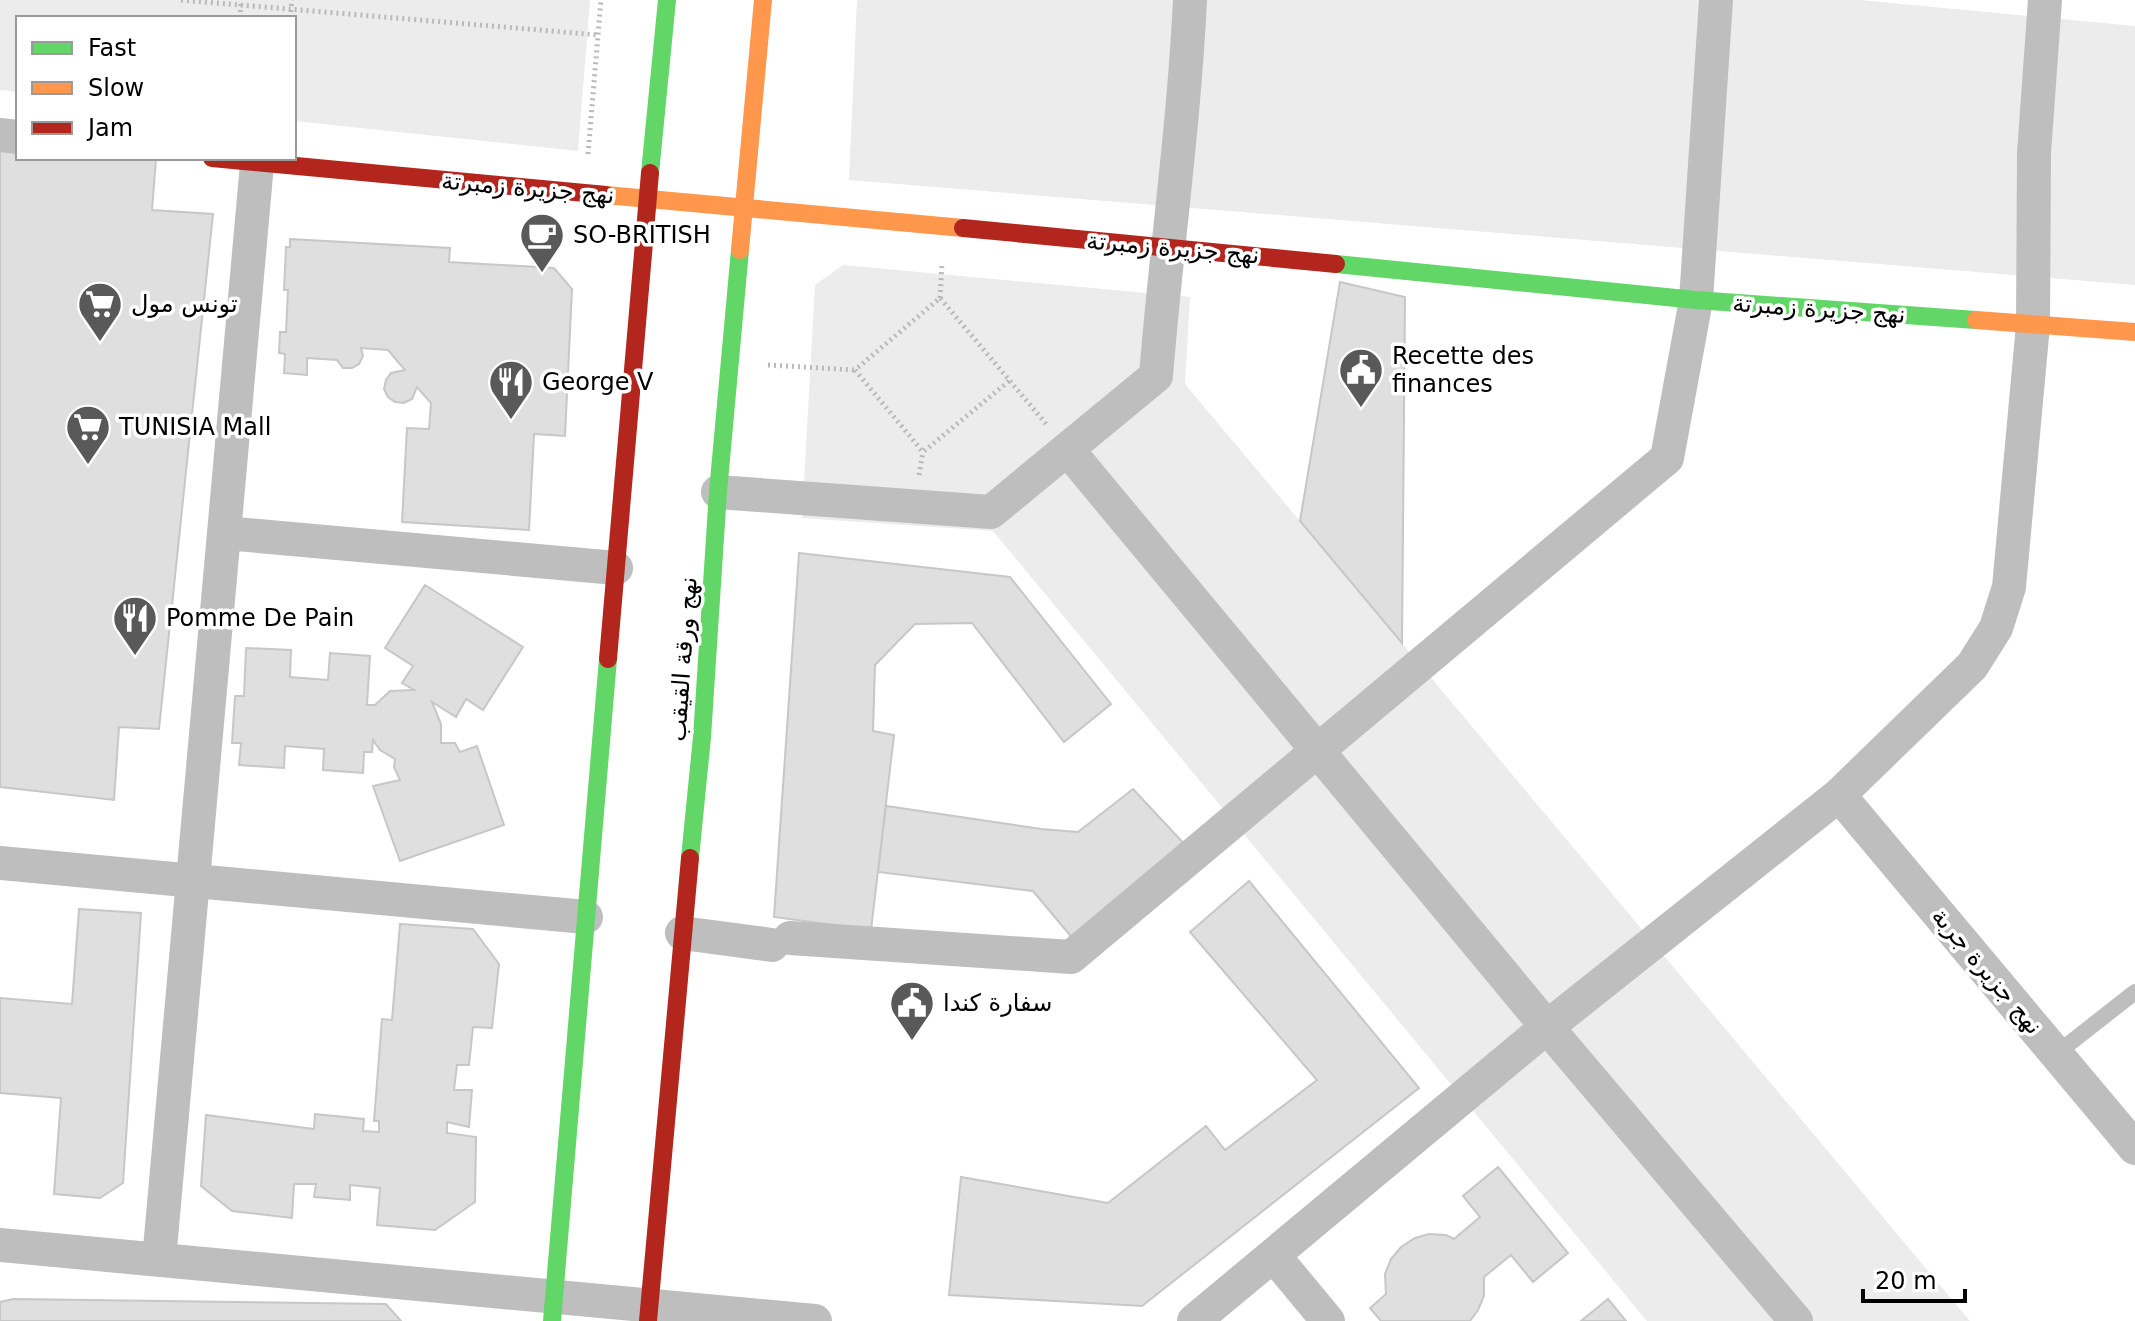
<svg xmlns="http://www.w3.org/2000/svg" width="2135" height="1321" viewBox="0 0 2135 1321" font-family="'DejaVu Sans',Cairo,sans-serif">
	<rect width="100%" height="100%" fill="#fff"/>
	<path fill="#ececec" d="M 0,0 L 590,0 L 578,151 L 294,121 L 294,18 L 18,18 L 18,92 L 0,90 Z
		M 857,0 L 1860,0 L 2135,26 L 2135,285 L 849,180 Z
		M 843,265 L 1190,297 L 1185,384 L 1970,1321 L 1647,1321 L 993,531 L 802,518 L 815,285 Z"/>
	<path fill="#dfdfdf" stroke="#c7c7c7" stroke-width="2" d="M 0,139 L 18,141 L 18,158 L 156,159 L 152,210 L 213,214 L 159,729 L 119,727 L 114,800 L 0,787 Z
		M 290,239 L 450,248 L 449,262 L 554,268 L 572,289 L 565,436 L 534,434 L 529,530 L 402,522 L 407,428 L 429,429 L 431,403 L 417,387 L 412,399 L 404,403 L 395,402 L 388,397 L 384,389 L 386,380 L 391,373 L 405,370 L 388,350 L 361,348 L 363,356 L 359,364 L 352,368 L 343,368 L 337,360 L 307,358 L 307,375 L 284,373 L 285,354 L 279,353 L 280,332 L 286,332 L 288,290 L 284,290 L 286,247 L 290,247 Z
		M 1340,282 L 1405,297 L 1402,643 L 1300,521 Z
		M 799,553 L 1010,577 L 1111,704 L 1064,742 L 972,623 L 915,624 L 875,665 L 873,731 L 894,735 L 871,930 L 774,917 Z
		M 425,585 L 523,647 L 483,710 L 466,699 L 456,717 L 432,702 L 441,724 L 441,743 L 455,743 L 460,752 L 477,746 L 504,825 L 400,861 L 373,786 L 400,780 L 394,767 L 395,759 L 380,750 L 373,740 L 372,752 L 364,752 L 363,773 L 323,770 L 324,749 L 285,746 L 284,768 L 239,765 L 241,743 L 232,743 L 235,696 L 244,696 L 246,648 L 291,650 L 290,677 L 328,680 L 330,653 L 370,656 L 367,705 L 375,705 L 390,691 L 414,690 L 402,683 L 413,666 L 385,648 Z
		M 1133,789 L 1188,848 L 1074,940 L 1033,891 L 878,872 L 886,806 L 1041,829 L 1078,832 Z
		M 1249,881 L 1419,1088 L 1142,1306 L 949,1295 L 961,1177 L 1108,1203 L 1206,1126 L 1225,1150 L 1317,1080 L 1190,932 Z
		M 79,909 L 141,913 L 123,1183 L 100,1198 L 54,1194 L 61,1098 L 0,1093 L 0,998 L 72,1004 Z
		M 400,924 L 473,929 L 499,964 L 492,1028 L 473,1027 L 469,1065 L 457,1065 L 454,1090 L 472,1090 L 469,1127 L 447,1122 L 447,1133 L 476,1137 L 475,1202 L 435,1230 L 377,1225 L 380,1188 L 350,1185 L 350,1200 L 314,1197 L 316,1184 L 294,1184 L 292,1218 L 232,1211 L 201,1186 L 206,1115 L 314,1129 L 315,1114 L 364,1119 L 363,1131 L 379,1132 L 379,1121 L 374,1121 L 382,1019 L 392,1020 Z
		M 1498,1167 L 1568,1253 L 1533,1282 L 1511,1255 L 1484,1277 L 1484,1296 L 1478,1310 L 1470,1321 L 1381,1321 L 1370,1308 L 1386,1294 L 1385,1274 L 1391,1259 L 1401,1247 L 1415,1238 L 1429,1234 L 1446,1235 L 1454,1239 L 1480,1217 L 1463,1196 Z
		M 13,1299 L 386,1304 L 401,1321 L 0,1321 L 0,1302 Z
		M 1608,1299 L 1626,1321 L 1581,1321 Z"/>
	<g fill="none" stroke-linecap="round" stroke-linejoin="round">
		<path stroke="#b9b9b9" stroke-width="5" stroke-dasharray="2 4" stroke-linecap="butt" d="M 181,0 L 598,35
			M 240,18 L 241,0
			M 290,18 L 292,0
			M 588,154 L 601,0
			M 940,298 L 942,263
			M 768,365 L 855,370
			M 1009,381 L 923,452 L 855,370 L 940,298 L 1047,425
			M 919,475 L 923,452"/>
		<path stroke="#bebebe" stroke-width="16" d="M 2056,1054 L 2135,992"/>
		<path stroke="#bebebe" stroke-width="34" d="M 0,135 L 18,137
			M 1068,450 L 1547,1027 L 1796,1321
			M 718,492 L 991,512 L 1156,376 C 1166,250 1184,126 1190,0
			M 225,533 L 616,568
			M 1839,795 L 2135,1148
			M 0,863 L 586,917
			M 682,933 L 772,945
			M 790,938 L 1071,957 L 1667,458 L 1696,300 L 1716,0
			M 0,1245 L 815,1321
			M 1274,1256 L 1328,1321
			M 159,1260 L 257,164
			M 1194,1321 L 1547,1027 L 1839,795 L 1972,666 L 1996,628 L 2009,587 L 2033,325 L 2034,153 L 2045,0"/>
		<path stroke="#63d668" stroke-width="18" d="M 650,173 L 667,0
			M 1336,264 L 1696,300 L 1976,320
			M 690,858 L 702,737 L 718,492 L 740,250
			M 552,1321 L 608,659"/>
		<path stroke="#ff974d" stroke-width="18" d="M 606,195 L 963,228
			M 740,250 L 763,0
			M 1976,320 L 2135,332"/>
		<path stroke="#b3261e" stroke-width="18" d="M 212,158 L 606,195
			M 963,228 L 1336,264
			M 608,659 L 650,173
			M 648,1321 L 690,858"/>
	</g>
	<defs>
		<g id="cafe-pin" transform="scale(2.3)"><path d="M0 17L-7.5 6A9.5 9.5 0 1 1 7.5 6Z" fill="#595959" stroke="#fff"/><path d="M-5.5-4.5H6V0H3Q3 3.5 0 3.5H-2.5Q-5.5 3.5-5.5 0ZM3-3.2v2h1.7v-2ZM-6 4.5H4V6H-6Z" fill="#fff"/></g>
		<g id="supermarket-pin" transform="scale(2.3)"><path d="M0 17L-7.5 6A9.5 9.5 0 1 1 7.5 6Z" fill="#595959" stroke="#fff"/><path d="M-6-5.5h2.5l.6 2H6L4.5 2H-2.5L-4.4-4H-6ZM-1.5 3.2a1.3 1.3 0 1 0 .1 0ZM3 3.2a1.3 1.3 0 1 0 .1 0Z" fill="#fff"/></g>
		<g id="civic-pin" transform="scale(2.3)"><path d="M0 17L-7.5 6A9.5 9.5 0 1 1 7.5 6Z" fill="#595959" stroke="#fff"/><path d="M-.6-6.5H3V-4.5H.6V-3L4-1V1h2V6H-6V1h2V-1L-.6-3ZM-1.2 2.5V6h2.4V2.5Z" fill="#fff"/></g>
		<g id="restaurant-pin" transform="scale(2.3)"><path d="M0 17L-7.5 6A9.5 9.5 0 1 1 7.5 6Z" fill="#595959" stroke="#fff"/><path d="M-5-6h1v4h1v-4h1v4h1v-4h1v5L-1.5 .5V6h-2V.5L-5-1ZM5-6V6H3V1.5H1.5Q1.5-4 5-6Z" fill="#fff"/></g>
	</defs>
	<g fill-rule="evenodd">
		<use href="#cafe-pin" x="542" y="235"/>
		<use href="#supermarket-pin" x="100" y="304"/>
		<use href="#civic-pin" x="1361" y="370"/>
		<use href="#restaurant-pin" x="511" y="382"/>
		<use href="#supermarket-pin" x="88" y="427"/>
		<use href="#restaurant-pin" x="135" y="618"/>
		<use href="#civic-pin" x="912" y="1003"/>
	</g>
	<g text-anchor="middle" stroke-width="7" stroke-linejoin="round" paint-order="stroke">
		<g font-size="24" fill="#000" stroke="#fff">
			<text transform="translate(528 188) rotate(5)" y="8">نهج جزيرة زمبرتة</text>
			<text transform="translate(1173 248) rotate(5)" y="8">نهج جزيرة زمبرتة</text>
			<text transform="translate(1819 309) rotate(4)" y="8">نهج جزيرة زمبرتة</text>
			<text transform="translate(683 659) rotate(-86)" y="8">نهج ورقة القيقب</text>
			<text transform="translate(1987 971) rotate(50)" y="8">نهج جزيرة جربة</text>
		</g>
		<g font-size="24" fill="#000" stroke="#fff" text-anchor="start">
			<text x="573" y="243">SO-BRITISH</text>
			<text x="131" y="312">تونس مول</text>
			<text x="1392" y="364">Recette des<tspan x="1392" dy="28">finances</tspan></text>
			<text x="542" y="390">George V</text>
			<text x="119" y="435">TUNISIA Mall</text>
			<text x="166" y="626">Pomme De Pain</text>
			<text x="943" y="1011">سفارة كندا</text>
		</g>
	</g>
	<rect x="16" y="16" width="280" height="144" fill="#ffffff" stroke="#999999" stroke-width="2"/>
	<rect x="32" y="42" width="40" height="12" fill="#63d668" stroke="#999999" stroke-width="2"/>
	<text x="88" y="56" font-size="24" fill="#000000">Fast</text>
	<rect x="32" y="82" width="40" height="12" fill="#ff974d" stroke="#999999" stroke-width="2"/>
	<text x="88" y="96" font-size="24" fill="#000000">Slow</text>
	<rect x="32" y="122" width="40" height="12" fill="#b3261e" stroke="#999999" stroke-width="2"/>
	<text x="88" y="136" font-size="24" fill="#000000">Jam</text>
	<path d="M1863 1289v12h102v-12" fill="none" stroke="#000000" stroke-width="4"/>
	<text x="1875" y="1289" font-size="24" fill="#000000" stroke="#ffffff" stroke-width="6" paint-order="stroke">20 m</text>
</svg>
